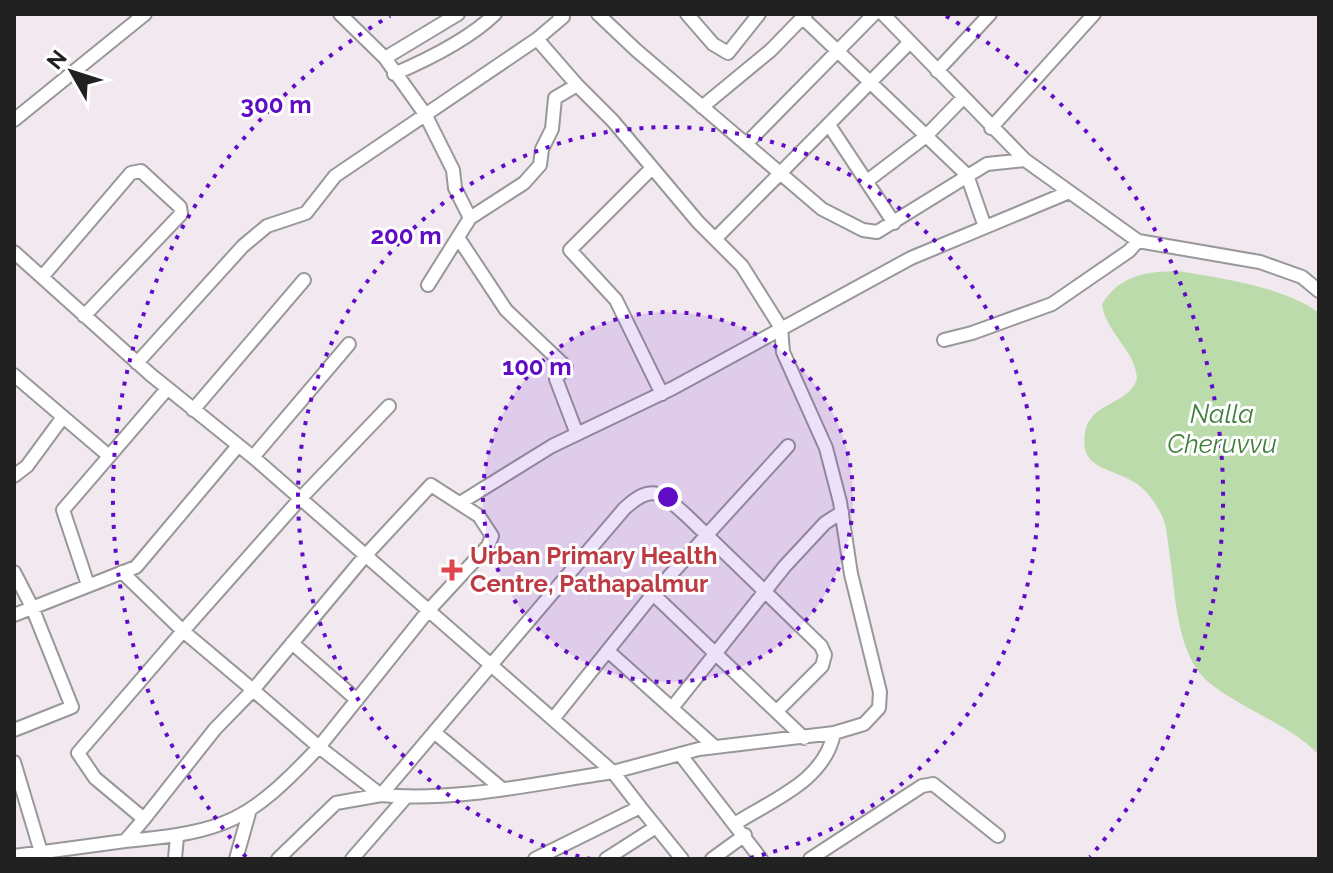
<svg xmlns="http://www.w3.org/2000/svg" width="1333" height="873" viewBox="0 0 1333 873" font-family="Raleway,sans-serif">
	<rect width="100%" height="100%" fill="#f1e8f0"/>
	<path fill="#bbdbab" d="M 1178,271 C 1220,278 1285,287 1319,313 L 1319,755 C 1287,720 1216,700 1196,668 C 1175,634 1175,588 1169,550 C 1167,538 1167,524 1161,514 C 1155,502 1146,489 1134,482 C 1111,467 1079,470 1085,433 C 1090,401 1128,406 1137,379 C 1136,350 1106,334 1102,304 C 1121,274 1146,272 1178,271 Z"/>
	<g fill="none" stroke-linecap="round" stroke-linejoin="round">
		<g stroke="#989898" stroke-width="16">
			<path id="minor" d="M 340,14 L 385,58 L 425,114 L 453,170 L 455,188 L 470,218 L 428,285
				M 598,14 L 636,50 L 822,209 L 863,230 L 877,232 L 987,164 L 1025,160 L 1138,241 L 1260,262 L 1302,277 L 1319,291
				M 687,14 L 713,44 L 728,53 L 759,14
				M 883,14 L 1025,160
				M 803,18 L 967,175 L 985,227
				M 537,39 L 563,17 L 559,14
				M 385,58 L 458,14
				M 937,71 L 990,14
				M 394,74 C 429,59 468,40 495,14
				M 577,85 L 613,121 L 698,222 L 742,266 L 781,328 L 783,352 L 826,448 L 840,502 L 851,574 L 880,692 L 879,708 L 864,724 L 834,733 L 699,749 L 613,772 L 491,665 L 624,509 C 653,482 661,493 687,516 L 821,646 L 825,655 L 822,666 L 777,711
				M 702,107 L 771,50 L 806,14
				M 14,120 L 145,14
				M 829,125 L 894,223
				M 991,128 L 1094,14
				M 746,144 L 874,14
				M 651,169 L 570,250 L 616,300 L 662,394
				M 867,181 L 925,137 L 962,99
				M 459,239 L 506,310 L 566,367 L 556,379 L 577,434
				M 715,239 L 909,43
				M 14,252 L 151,375 L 253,457 L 491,665 L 381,795 C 457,802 538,783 613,772 L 640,807 L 535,859
				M 42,277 L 131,173 L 141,171 L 180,207 L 181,214 L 84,316
				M 944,340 L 972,333 L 1052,304 L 1129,251 L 1138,241
				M 137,363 L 243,246 L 267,226 L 306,213 L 335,176 L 537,39 L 577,85 L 555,98 L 552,129 L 542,149 L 540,165 L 524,183 L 470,218
				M 14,375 L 109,456
				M 193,410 L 304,280
				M 253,457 L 349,344
				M 14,476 L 27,466 L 63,417
				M 431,485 L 479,516 L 492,536 L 488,546 L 428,611 L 319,747 L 253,690 L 365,556 Z
				M 460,503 L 552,446 L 673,388 L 911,258 L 1067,193
				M 14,572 L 32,607 L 72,707 L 14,730
				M 122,572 L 183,631 L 299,500 L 389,406
				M 88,585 L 63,510 L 167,389
				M 653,594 L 788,446
				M 14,615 L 136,567 L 237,447
				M 292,643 L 357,700
				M 608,651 L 715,747
				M 672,708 L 785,566 L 825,523 L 842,512
				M 553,719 L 653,594 L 804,738
				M 434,732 L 501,788
				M 680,754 L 761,859
				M 14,762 L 41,852 L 37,858
				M 640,807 L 682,859
				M 736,823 C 774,799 825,780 834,733
				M 125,841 C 227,832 249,821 319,747 L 381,795
				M 14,856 L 125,841 L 144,819 L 95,778 L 78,753 L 183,631 L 253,690 L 215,729 L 144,819
				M 175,859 L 177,836
				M 236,859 L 249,813
				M 278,859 L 336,803 L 381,795
				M 352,859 L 406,797
				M 606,859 L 656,827
				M 712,859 L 745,835
				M 810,859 L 922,786 L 933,784 L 998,836"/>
		</g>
		<use href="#minor" stroke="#fff" stroke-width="12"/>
	</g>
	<circle cx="668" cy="497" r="185" fill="#600bc6" fill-opacity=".12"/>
	<g fill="none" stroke="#600bc6" stroke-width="4" stroke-dasharray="4 8">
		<circle cx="668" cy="497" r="185"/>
		<path d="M591 859A370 370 0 1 1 745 859"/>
		<path d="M246 857A555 555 0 0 1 390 16M946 16A555 555 0 0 1 1090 857"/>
	</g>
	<path fill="#e0444e" stroke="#fff" stroke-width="3" d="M448 558h8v8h8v8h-8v8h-8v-8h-8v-8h8z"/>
	<g text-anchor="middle" stroke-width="6" stroke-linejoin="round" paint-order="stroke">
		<g font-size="24" font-weight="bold" fill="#be3a42" stroke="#fff" text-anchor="start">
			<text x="470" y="564">Urban Primary Health<tspan x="470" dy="28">Centre, Pathapalmur</tspan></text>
		</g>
		<g font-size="26" font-style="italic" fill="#417e3e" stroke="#fff">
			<text x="1222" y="423">Nalla<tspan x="1222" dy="30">Cheruvvu</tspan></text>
		</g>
	</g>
	<circle cx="668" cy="497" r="12" fill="#600bc6" stroke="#fff" stroke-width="4"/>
	<g font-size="24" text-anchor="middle" font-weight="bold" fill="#600bc6" stroke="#fff" stroke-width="6" stroke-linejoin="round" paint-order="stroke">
		<text x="276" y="113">300 m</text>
		<text x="406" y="244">200 m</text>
		<text x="537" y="375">100 m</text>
	</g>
	<rect width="1333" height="873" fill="none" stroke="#212121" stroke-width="32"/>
	<g transform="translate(72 72) rotate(309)" stroke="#ffffff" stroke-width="6" paint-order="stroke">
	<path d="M0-6L14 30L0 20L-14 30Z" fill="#212121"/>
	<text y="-12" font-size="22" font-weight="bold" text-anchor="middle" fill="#212121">N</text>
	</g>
</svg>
